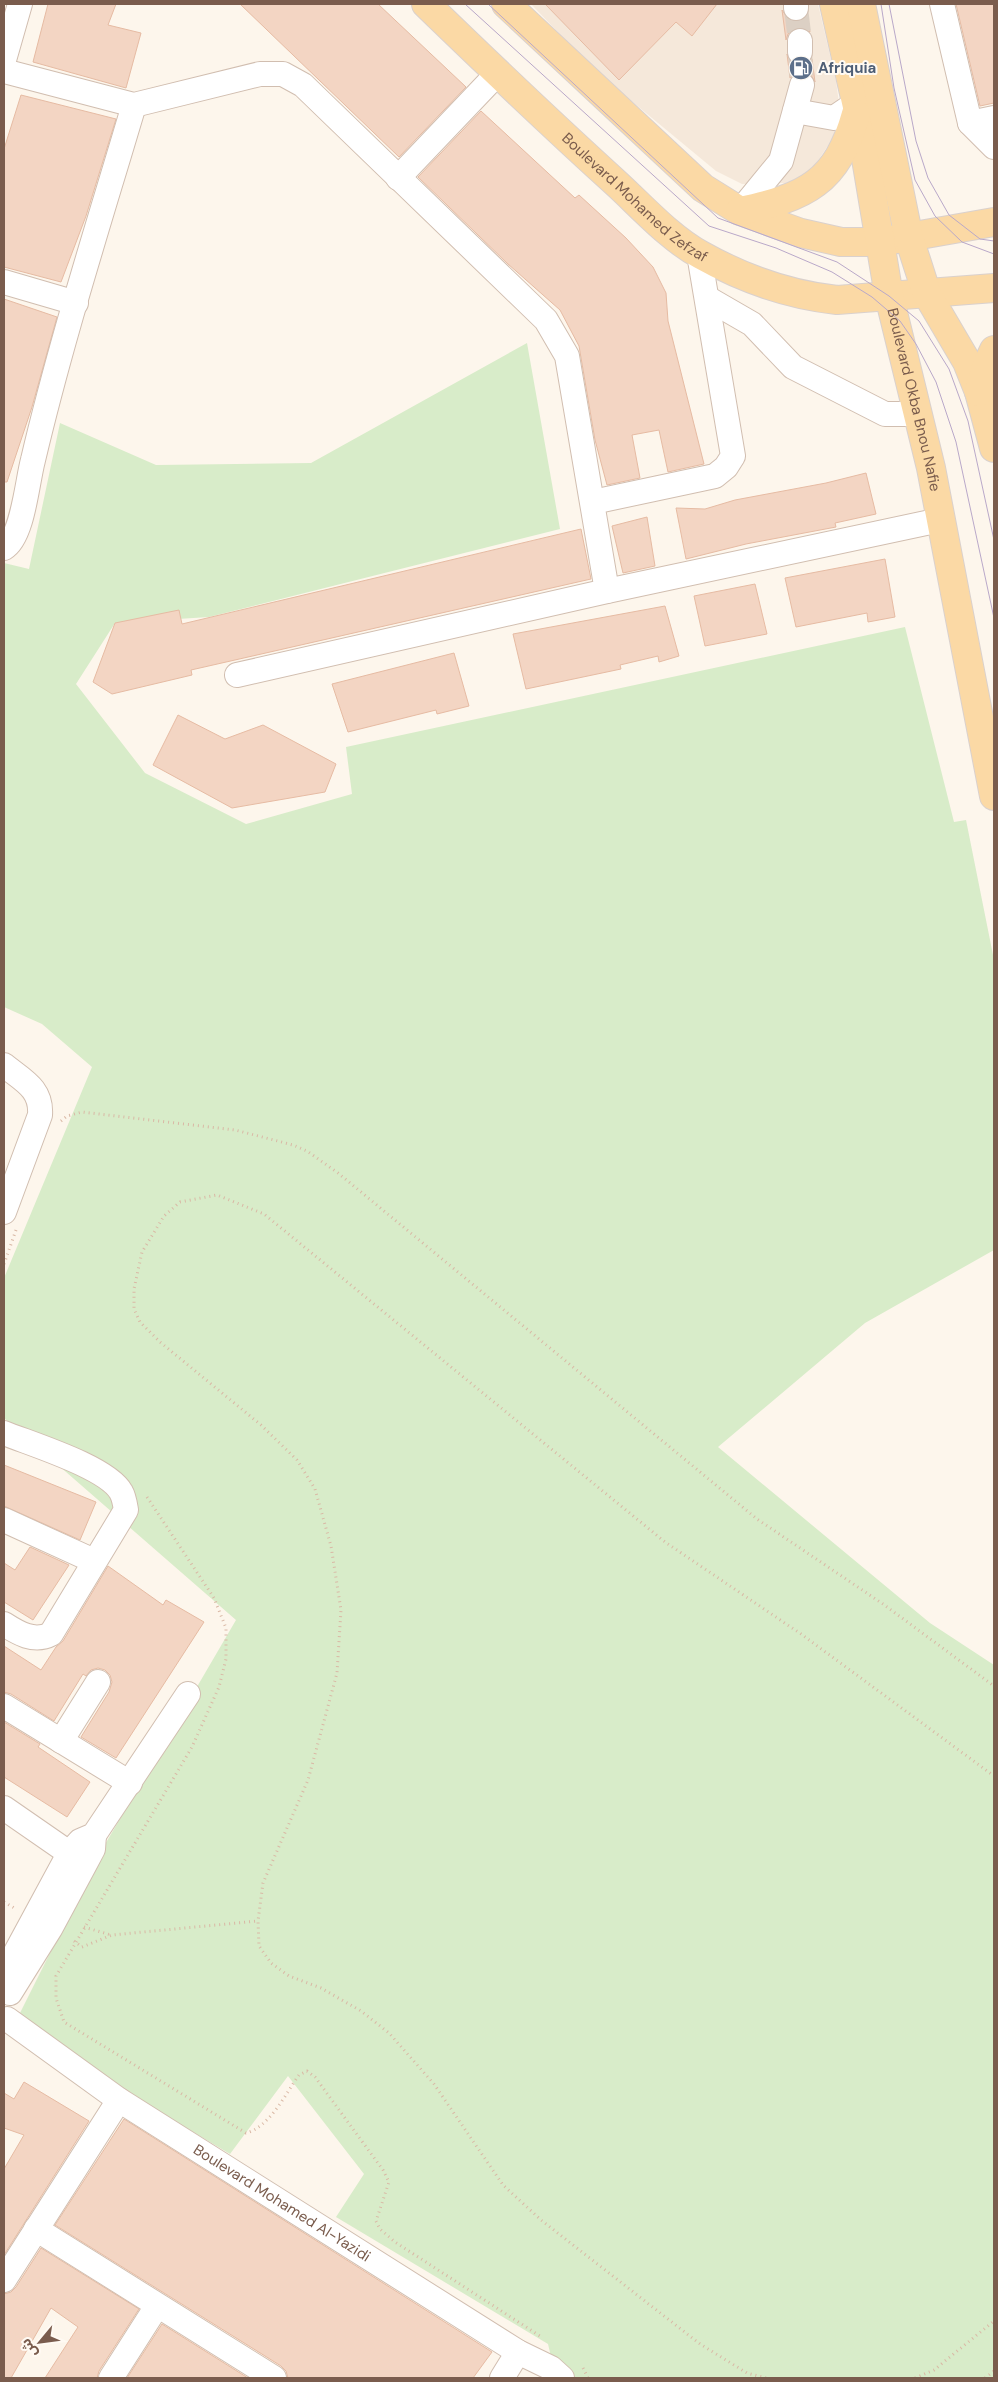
<svg xmlns="http://www.w3.org/2000/svg" width="998" height="2382" viewBox="0 0 998 2382" font-family="'DM Sans','Noto Sans Arabic',sans-serif">
	<rect width="100%" height="100%" fill="#fdf6ec"/>
	<path fill="#f5e8da" d="M 531,4 L 818,4 L 836,81 L 840,111 L 833,138 L 815,165 L 803,178 L 785,183 L 742,184 L 716,171 L 594,70 Z"/>
	<path fill="#d8ecc9" d="M 527,343 L 560,529 L 209,617 L 115,623 L 76,684 L 145,773 L 246,824 L 352,794 L 346,747 L 905,627 L 954,822 L 966,820 L 994,960 L 994,1250 L 865,1323 L 718,1447 L 930,1623 L 994,1665 L 994,2378 L 556,2378 L 548,2344 L 336,2217 L 364,2174 L 288,2076 L 230,2154 L 14,2025 L 100,1853 L 236,1620 L 4,1418 L 4,1278 L 92,1067 L 42,1024 L 4,1007 L 4,563 L 29,569 L 60,423 L 156,465 L 311,463 Z"/>
	<path fill="#f3d5c3" stroke="#e6bba3" d="M 48,4 L 116,4 L 108,25 L 141,33 L 126,88 L 33,62 Z
		M 240,4 L 378,4 L 466,87 L 399,157 Z
		M 545,4 L 717,4 L 692,36 L 676,22 L 619,80 Z
		M 956,4 L 994,4 L 994,103 L 980,106 Z
		M 782,10 L 789,20 L 796,22 L 802,20 L 807,16 L 810,32 L 800,27 L 794,29 L 788,34 L 786,40 Z
		M 787,54 L 793,64 L 800,66 L 806,64 L 812,59 L 815,82 L 811,75 L 805,72 L 798,72 L 790,78 Z
		M 21,95 L 116,119 L 86,216 L 61,282 L 4,267 L 4,149 Z
		M 481,111 L 575,198 L 579,195 L 626,238 L 653,267 L 666,293 L 668,321 L 704,464 L 668,472 L 659,430 L 632,435 L 640,478 L 607,485 L 595,440 L 579,346 L 560,310 L 508,264 L 418,177 Z
		M 4,299 L 57,317 L 32,407 L 7,482 L 4,482 Z
		M 866,473 L 876,514 L 835,523 L 836,527 L 746,544 L 686,559 L 676,508 L 705,509 L 735,500 L 826,483 Z
		M 647,517 L 655,566 L 623,573 L 612,526 Z
		M 581,529 L 591,579 L 191,670 L 192,675 L 112,694 L 93,682 L 115,623 L 179,610 L 182,624 Z
		M 885,559 L 895,617 L 868,622 L 867,613 L 796,627 L 785,578 Z
		M 755,584 L 767,634 L 705,646 L 694,596 Z
		M 665,606 L 679,656 L 659,662 L 658,656 L 620,665 L 621,669 L 526,689 L 513,634 Z
		M 454,653 L 469,706 L 437,714 L 436,710 L 348,732 L 332,684 Z
		M 178,715 L 225,739 L 263,725 L 336,764 L 325,792 L 232,808 L 153,765 Z
		M 4,1465 L 96,1502 L 80,1540 L 4,1506 Z
		M 30,1547 L 69,1565 L 33,1620 L 4,1602 L 4,1563 L 15,1570 Z
		M 108,1566 L 163,1605 L 166,1600 L 204,1622 L 116,1758 L 81,1737 L 109,1692 L 112,1682 L 110,1675 L 105,1670 L 98,1668 L 91,1670 L 86,1676 L 83,1674 L 54,1721 L 11,1694 L 4,1692 L 4,1646 L 41,1670 L 56,1647 L 63,1641 Z
		M 4,1722 L 40,1744 L 38,1747 L 90,1782 L 67,1817 L 4,1777 Z
		M 24,2082 L 89,2121 L 4,2255 L 4,2169 L 24,2135 L 4,2128 L 4,2093 L 14,2099 Z
		M 124,2119 L 492,2352 L 473,2378 L 288,2378 L 286,2371 L 281,2366 L 55,2225 Z
		M 41,2248 L 139,2309 L 99,2371 L 97,2378 L 45,2378 L 78,2327 L 51,2308 L 11,2378 L 4,2378 L 4,2294 L 11,2292 L 16,2287 Z
		M 162,2324 L 248,2378 L 127,2378 Z"/>
	<g fill="none" stroke-linecap="round" stroke-linejoin="round">
		<path stroke="#dcd0c4" stroke-width="24" stroke-dasharray="24 12" stroke-linecap="butt" d="M 796,8 L 800,41
			M 800,52 L 802,85"/>
		<g stroke="#d1beb0" stroke-width="26">
			<g id="minor">
				<path d="M 942,4 L 970,123 L 994,147"/>
				<path d="M 796,8 L 796,4"/>
				<path d="M 800,41 L 800,52"/>
				<path d="M 4,60 L 20,4"/>
				<path d="M 4,71 L 134,105 L 260,74 L 283,74 L 303,85 L 546,320 L 567,356 L 607,591"/>
				<path d="M 795,111 L 834,118 L 856,103"/>
				<path d="M 970,123 L 994,118"/>
				<path d="M 398,178 L 497,74"/>
				<path d="M 740,211 L 781,161 L 802,85"/>
				<path d="M 4,282 L 76,303"/>
				<path d="M 707,298 L 752,324 L 793,367 L 885,414 L 918,414"/>
				<path d="M 593,502 L 715,476 L 726,467 L 733,456 L 699,254"/>
				<path d="M 4,548 C 23,537 27,482 33,460 C 61,341 99,223 134,105"/>
				<path d="M 237,675 L 607,591 L 940,520"/>
				<path d="M 4,1065 C 22,1080 42,1088 40,1115 L 4,1212"/>
				<path d="M 4,1433 C 31,1444 107,1467 121,1492 C 124,1497 125,1504 126,1510 L 51,1634 C 34,1643 18,1633 4,1624"/>
				<path d="M 4,1520 L 94,1561"/>
				<path d="M 4,1706 L 130,1783"/>
				<path d="M 61,1741 L 98,1682"/>
				<path d="M 4,1808 L 82,1862"/>
				<path d="M 4,1974 L 70,1852 L 80,1841 L 94,1835 L 188,1694"/>
				<path d="M 10,1993 L 50,1929 L 85,1864 L 93,1849 L 94,1835"/>
				<path id="s1" d="M 7,2019 L 119,2100 L 518,2352 L 551,2368 L 562,2378"/>
				<path d="M 36,2229 L 274,2378"/>
				<path d="M 4,2280 L 119,2100"/>
				<path d="M 111,2378 L 157,2306"/>
				<path d="M 502,2378 L 518,2352"/>
			</g>
		</g>
		<g stroke="#dad1cd" stroke-width="30">
			<g id="major">
				<path id="s2" d="M 426,4 C 489,65 552,125 617,184 C 642,207 671,239 701,255 C 742,278 790,295 837,300 L 994,288"/>
				<path d="M 506,4 L 703,188 L 740,211 L 801,233 L 841,242 L 880,242 L 994,222"/>
				<path id="s3" d="M 834,4 L 858,111 L 889,296 L 931,468 L 994,796"/>
				<path d="M 861,4 L 909,238 L 927,294 L 967,362 L 979,392 L 994,448"/>
				<path d="M 740,211 C 806,197 837,183 856,114"/>
				<path d="M 979,392 L 986,367 L 994,350"/>
			</g>
		</g>
		<path stroke="#d9b8a5" stroke-width="3" stroke-dasharray="1 4" stroke-linecap="butt" d="M 61,1121 L 67,1116 L 82,1112 L 235,1130 L 293,1145 L 307,1151 L 338,1173 L 757,1519 L 883,1604 L 994,1686
			M 4,1264 L 16,1230
			M 147,1497 L 214,1598 L 226,1628 L 226,1659 L 219,1687 L 192,1747 L 56,1976 L 56,1998 L 64,2022 L 246,2133 C 270,2127 286,2093 299,2075 L 307,2071 L 315,2077 L 383,2170 L 389,2182 L 376,2221 L 380,2229 L 395,2242 L 540,2336
			M 4,1902 L 16,1909
			M 84,1927 L 111,1935
			M 74,1941 L 82,1947 L 112,1935 L 258,1921
			M 583,2368 L 588,2378
			M 766,2378 L 747,2373 L 700,2344 L 541,2220 L 503,2185 L 434,2084 L 389,2033 L 361,2011 L 321,1988 L 289,1976 L 271,1963 L 259,1946 L 258,1921 L 263,1883 L 308,1780 L 337,1673 L 341,1610 L 331,1546 L 315,1489 L 297,1460 L 261,1425 L 160,1342 L 140,1322 L 134,1309 L 134,1289 L 142,1252 L 164,1216 L 180,1202 L 217,1195 L 264,1214 L 665,1542 L 801,1634 L 994,1776
			M 915,2378 L 934,2370 L 994,2321
			M 985,2378 L 994,2371"/>
		<use href="#minor" stroke="#fff" stroke-width="24"/>
		<use href="#major" stroke="#fbd9a5" stroke-width="28"/>
		<path stroke="#b9a8c9" stroke-width="1" d="M 465,4 L 709,226 L 776,248 L 832,272 L 872,297 L 900,321 L 916,344 L 936,382 L 956,442 L 994,618
			M 488,4 L 718,218 L 837,262 L 889,296 L 919,321 L 949,369 L 968,421 L 994,540
			M 881,4 L 894,88 L 915,180 L 935,216 L 962,242 L 994,254
			M 889,4 L 916,141 L 928,178 L 949,215 L 980,239 L 994,241"/>
	</g>
	<defs>
		<g id="fuel-disc" transform="scale(1.25)"><circle r="9.5" fill="#5c6f8a" stroke="#fffaf3"/><path d="M-5.5-6h7V0h2V4h1.3V-2.5L3-4.5l.8-.8L6-3V5H2.5V1h-1V6h-7ZM-4.2-4.7v3.2H.2V-4.7Z" fill="#fff"/></g>
	</defs>
	<g fill-rule="evenodd">
		<use href="#fuel-disc" x="801" y="68"/>
	</g>
	<g text-anchor="middle" stroke-width="4" stroke-linejoin="round" paint-order="stroke">
		<g font-size="15" font-weight="bold" fill="#4e5e75" stroke="#fffaf3" text-anchor="start">
			<text x="818" y="73">Afriquia</text>
		</g>
		<g font-size="15" fill="#7a5c4d" stroke="#fffaf3">
			<text dy="5" stroke="none"><textPath href="#s2" startOffset="285">Boulevard Mohamed Zefzaf</textPath></text>
			<text dy="5" stroke="none"><textPath href="#s3" startOffset="404">Boulevard Okba Bnou Nafie</textPath></text>
			<text dy="5" stroke="none"><textPath href="#s1" startOffset="331">Boulevard Mohamed Al-Yazidi</textPath></text>
		</g>
	</g>
	<rect width="998" height="2382" fill="none" stroke="#7a5c4d" stroke-width="10"/>
	<g transform="translate(40 2342) rotate(241)" stroke="#fffaf3" stroke-width="4" paint-order="stroke">
	<path d="M0-4L9 19L0 12L-9 19Z" fill="#7a5c4d"/>
	<text y="-8" font-size="14" font-weight="bold" text-anchor="middle" fill="#7a5c4d">ش</text>
	</g>
</svg>
